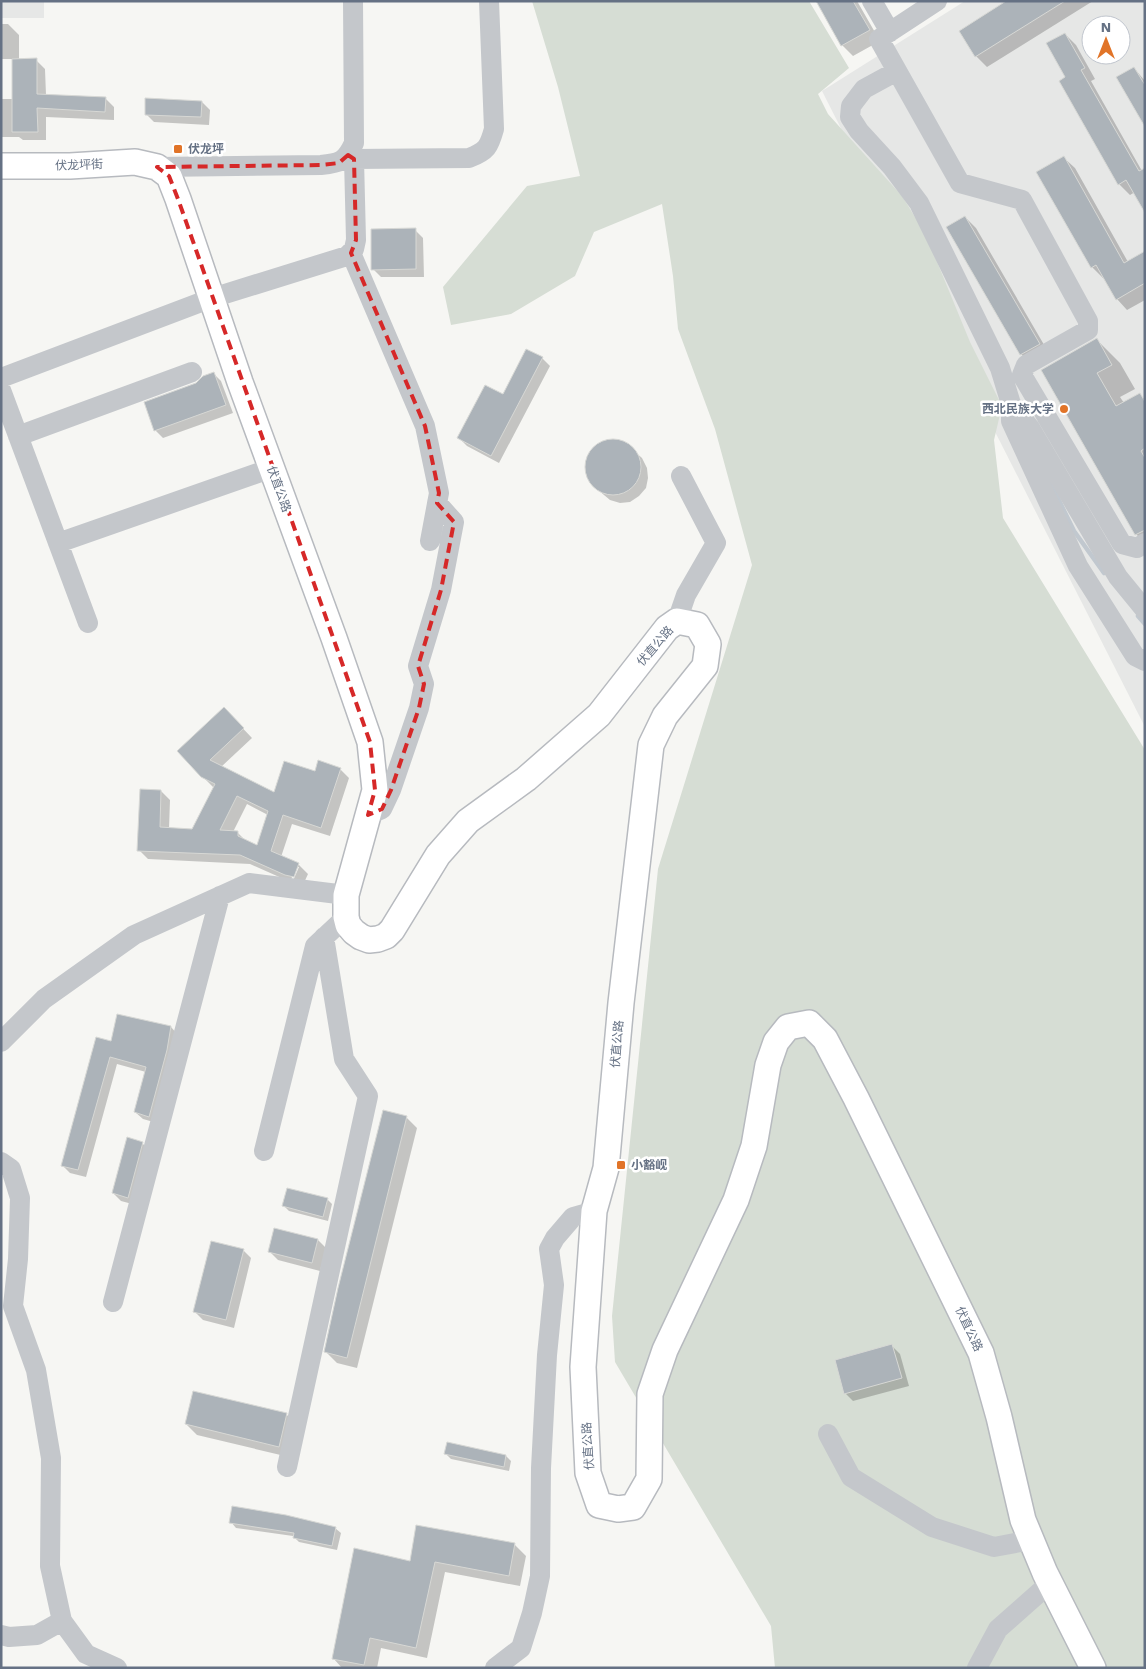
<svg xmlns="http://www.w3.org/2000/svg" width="1146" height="1669" viewBox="0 0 1146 1669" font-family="'Work Sans','Noto Sans SC',sans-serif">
	<rect width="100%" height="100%" fill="#f6f6f3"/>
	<path fill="#e6e7e6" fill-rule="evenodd" d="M 1,1 L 44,1 L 44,18 L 1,18 Z
		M 965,1 L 1145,1 L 1145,727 L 822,91 ZM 1091,25 L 1121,25 L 1121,55 L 1091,55 Z"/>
	<path fill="#d6ddd4" d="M 532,1 L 809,1 L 849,68 L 818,94 L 828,114 L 902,196 L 926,235 L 970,342 L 1002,406 L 994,440 L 1003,518 L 1145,750 L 1145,1668 L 775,1668 L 771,1626 L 615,1362 L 612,1316 L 658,869 L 752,565 L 715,429 L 678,329 L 673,276 L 662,204 L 594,232 L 575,276 L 511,314 L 451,325 L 443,287 L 527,186 L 580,176 L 558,87 Z"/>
	<path fill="#0003" fill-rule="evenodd" d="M 817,1 L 857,1 L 880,41 L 853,56 L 842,45 Z
		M 1008,1 L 1093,1 L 987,67 L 976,56 L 961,31 Z
		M 1,24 L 8,24 L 19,35 L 19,60 L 36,60 L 45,69 L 46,95 L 105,98 L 114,107 L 114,120 L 46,117 L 46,140 L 23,140 L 19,137 L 1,137 L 1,99 L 13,99 L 13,59 L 1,59 Z
		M 1065,34 L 1076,45 L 1095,79 L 1091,81 L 1142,171 L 1135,192 L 1130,195 L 1119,184 L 1067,78 Z
		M 1134,68 L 1145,81 L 1145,124 Z
		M 202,102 L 210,110 L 209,125 L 154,122 L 146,114 Z
		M 1064,158 L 1075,168 L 1128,262 L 1145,253 L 1145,300 L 1127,310 L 1117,299 L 1104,278 L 1103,278 L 1092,267 L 1038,172 Z
		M 965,217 L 976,228 L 1050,355 L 1032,365 L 1021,354 Z
		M 415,230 L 423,238 L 424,277 L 381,277 L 373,269 Z
		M 1096,339 L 1120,363 L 1135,389 L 1120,397 L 1124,403 L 1139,394 L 1145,400 L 1145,543 L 1136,534 L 1043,371 Z
		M 542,358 L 550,366 L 499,463 L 467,446 L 459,438 Z
		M 213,373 L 221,381 L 233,413 L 163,438 L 155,430 L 197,384 Z
		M 614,440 L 624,443 L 633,450 L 642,458 L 647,468 L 648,478 L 646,488 L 639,496 L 630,502 L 620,503 L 610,500 L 592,485 L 587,476 L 586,466 L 588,455 L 595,447 L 604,442 Z
		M 233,718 L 252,738 L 221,767 L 275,794 L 316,773 L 340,769 L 349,778 L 330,836 L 292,824 L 281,857 L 299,865 L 308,874 L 303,885 L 295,884 L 250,864 L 148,859 L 139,850 L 161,791 L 170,800 L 169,829 L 193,830 L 214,788 L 178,752 ZM 247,804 L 268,815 L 258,847 L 247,842 L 237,832 L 233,832 ZM 296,867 L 299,867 L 292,883 L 290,882 Z
		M 171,1027 L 178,1035 L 157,1123 L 143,1119 L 135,1112 L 146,1072 L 117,1064 L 86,1177 L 70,1173 L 63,1166 L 112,1042 Z
		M 406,1117 L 417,1128 L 357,1368 L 337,1363 L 326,1352 Z
		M 142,1143 L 150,1151 L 136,1205 L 121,1201 L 113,1193 Z
		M 327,1199 L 332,1204 L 328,1221 L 289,1211 L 284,1206 Z
		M 275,1229 L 318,1240 L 326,1248 L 320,1271 L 278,1260 L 270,1252 Z
		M 243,1250 L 251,1258 L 234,1328 L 203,1320 L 195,1312 Z
		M 892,1346 L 900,1354 L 909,1386 L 853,1401 L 845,1393 Z
		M 286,1414 L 297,1425 L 289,1457 L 197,1435 L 186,1424 Z
		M 446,1454 L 506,1456 L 511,1461 L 509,1471 L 451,1459 Z
		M 231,1522 L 335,1528 L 341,1533 L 337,1550 L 299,1542 L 293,1536 L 236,1528 Z
		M 417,1527 L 515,1545 L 526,1556 L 520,1586 L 445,1572 L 427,1658 L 381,1648 L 377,1668 L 342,1668 L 333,1658 L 411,1562 Z"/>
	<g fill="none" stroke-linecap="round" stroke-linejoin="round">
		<path stroke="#c1c8cf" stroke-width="4.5" d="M 1047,476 L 1074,531 L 1104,573
			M 1138,616 L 1145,624"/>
	</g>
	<path fill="#acb3b9" stroke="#d7d8d5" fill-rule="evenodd" d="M 816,1 L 853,1 L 870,30 L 841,46 Z
		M 1006,1 L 1065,1 L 975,57 L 959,31 Z
		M 1065,33 L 1085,68 L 1081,70 L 1139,171 L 1145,168 L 1145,213 L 1126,180 L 1118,185 L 1059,81 L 1065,77 L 1046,43 Z
		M 37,58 L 37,94 L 106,97 L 105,112 L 37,108 L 38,132 L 12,132 L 12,59 Z
		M 1134,67 L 1145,85 L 1145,127 L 1116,77 Z
		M 145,98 L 202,101 L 201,117 L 145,115 Z
		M 1064,156 L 1124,263 L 1145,251 L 1145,283 L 1116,300 L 1096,265 L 1091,268 L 1036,172 Z
		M 965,216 L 1040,344 L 1020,355 L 946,227 Z
		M 416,228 L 416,269 L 371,270 L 371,229 Z
		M 1097,338 L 1112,365 L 1097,373 L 1116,406 L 1140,393 L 1145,402 L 1145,448 L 1141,451 L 1145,458 L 1145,530 L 1135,535 L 1041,370 Z
		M 526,349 L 543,357 L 491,456 L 457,438 L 485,385 L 503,394 Z
		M 214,372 L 226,405 L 154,431 L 144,402 L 196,383 L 203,376 Z
		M585 467a28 28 0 1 1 56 0a28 28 0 1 1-56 0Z
		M 224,707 L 244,728 L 210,760 L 274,792 L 284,761 L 315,771 L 318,760 L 341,768 L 321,828 L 283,815 L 271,851 L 299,863 L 294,877 L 285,875 L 240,855 L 137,851 L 140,789 L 161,790 L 160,827 L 192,829 L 215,784 L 201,777 L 177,751 ZM 237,796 L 268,811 L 257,845 L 238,836 L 238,831 L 220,830 Z
		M 117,1014 L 171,1026 L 167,1050 L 149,1117 L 134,1112 L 146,1067 L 110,1057 L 78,1170 L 61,1166 L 96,1037 L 111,1041 Z
		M 383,1110 L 407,1116 L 347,1358 L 324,1352 L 338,1288 Z
		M 127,1137 L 143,1142 L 128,1198 L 112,1193 Z
		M 287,1188 L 328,1198 L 323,1217 L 282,1206 Z
		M 274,1228 L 318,1239 L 312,1263 L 268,1252 Z
		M 211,1241 L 244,1249 L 226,1320 L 193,1312 Z
		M 892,1344 L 902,1378 L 844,1394 L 835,1360 Z
		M 193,1391 L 287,1413 L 279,1447 L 185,1424 Z
		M 447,1442 L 506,1455 L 504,1467 L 444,1454 Z
		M 232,1506 L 286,1515 L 336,1527 L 332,1546 L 293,1538 L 294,1533 L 229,1523 Z
		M 416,1525 L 515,1543 L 509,1576 L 435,1562 L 416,1648 L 370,1638 L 364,1665 L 332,1659 L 354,1548 L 410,1561 Z"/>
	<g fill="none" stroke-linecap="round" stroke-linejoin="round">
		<g stroke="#b7babf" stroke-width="28">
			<path id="major" d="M 1,166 L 70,166 L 135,162 L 157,167 L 169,176 L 178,199 L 240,382 L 334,638 L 370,742 L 375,790 L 346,895 L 346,917 L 348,925 L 354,932 L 361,937 L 369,940 L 378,939 L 386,936 L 392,930 L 438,855 L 468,821 L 526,779 L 599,715 L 667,628 L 677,621 L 697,625 L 708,644 L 705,666 L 665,716 L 651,745 L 621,1003 L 606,1168 L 594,1211 L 583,1367 L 588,1473 L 599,1505 L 618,1509 L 633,1507 L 649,1479 L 650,1394 L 665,1350 L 736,1200 L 754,1146 L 768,1065 L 776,1042 L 788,1027 L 809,1023 L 825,1039 L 856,1098 L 981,1353 L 999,1417 L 1023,1520 L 1045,1573 L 1093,1668"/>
		</g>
		<path stroke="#c4c7cb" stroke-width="20" d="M 872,1 L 890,32
			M 937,1 L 879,39 L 960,183 L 1022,200 L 1088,321 L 1088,330 L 1026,365 L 1022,375 L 1122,544 L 1137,548 L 1145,543
			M 897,71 L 864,89 L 851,106 L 850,117 L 859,131 L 892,167 L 919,203 L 1000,368 L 1011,404 L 1030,428 L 1118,577 L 1145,610
			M 354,159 L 469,158 C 487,151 489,147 494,129 L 489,1
			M 157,167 L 321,165 C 340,163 345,162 354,143 L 353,1
			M 351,253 L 425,426 L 439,493 L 430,541
			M 1,378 L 212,298 L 347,256 L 354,249 L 356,240 L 354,159 L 348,155
			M 1,390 L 88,623
			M 1011,408 L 1011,421 L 1078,566 L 1135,656 L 1145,661
			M 18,436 L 192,372
			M 58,543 L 272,468
			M 677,621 L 686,595 L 716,543 L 681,476
			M 368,815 L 382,809 L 391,790 L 419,708 L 424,684 L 418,666 L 441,590 L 454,522 L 437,503
			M 1,1042 L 44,999 L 134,935 L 249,883 L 346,895
			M 264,1151 L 315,946 L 346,917
			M 1,1162 L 11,1169 L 20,1198 L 18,1259 L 13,1306 L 36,1370 L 51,1458 L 50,1566 L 62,1621
			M 113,1302 L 220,896
			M 828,1434 L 851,1477 L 932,1527 L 994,1547 L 1031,1540
			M 287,1467 L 368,1096 L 344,1059 L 324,937
			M 1,1635 L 9,1637 L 37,1635 L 62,1621 L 86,1654 L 117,1668
			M 495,1668 L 521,1648 L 532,1613 L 540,1576 L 541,1468 L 547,1355 L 554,1285 L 549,1249 L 555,1238 L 573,1217 L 594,1211
			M 977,1668 L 998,1629 L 1050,1583"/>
		<use href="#major" stroke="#fff" stroke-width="25"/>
	</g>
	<path fill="none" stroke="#d62828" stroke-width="4" stroke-dasharray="10 6" stroke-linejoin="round" d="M 348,155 L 354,159 L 356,240 L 351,253 L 425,426 L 439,493 L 437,503 L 454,522 L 441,590 L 418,666 L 424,684 L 419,708 L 391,790 L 382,809 L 368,815 L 375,790 L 370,742 L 178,199 L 169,176 L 157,167 L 321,165 L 339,163 Z"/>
	<g fill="#e17428" stroke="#fff" stroke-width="2">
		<rect x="173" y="144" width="10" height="10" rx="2.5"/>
		<circle cx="1064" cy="409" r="5"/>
		<rect x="616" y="1160" width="10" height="10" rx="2.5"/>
	</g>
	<g text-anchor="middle" stroke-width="5" stroke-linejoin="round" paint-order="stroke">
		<g font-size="12" font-weight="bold" fill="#657184" stroke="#fff" text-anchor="start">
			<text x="188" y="153">伏龙坪</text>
			<text x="1054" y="413" text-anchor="end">西北民族大学</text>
			<text x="631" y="1169">小豁岘</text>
		</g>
		<g font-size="12" fill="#657184" stroke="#fff">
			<text transform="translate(79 165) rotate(-2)" y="4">伏龙坪街</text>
			<text transform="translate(279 489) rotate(70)" y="4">伏直公路</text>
			<text transform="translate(655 646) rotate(-49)" y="4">伏直公路</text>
			<text transform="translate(617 1044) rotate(-85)" y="4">伏直公路</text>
			<text transform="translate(969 1329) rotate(65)" y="4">伏直公路</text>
			<text transform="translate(588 1446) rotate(-94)" y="4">伏直公路</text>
		</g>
	</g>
	<rect width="1146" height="1669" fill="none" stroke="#657184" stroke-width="5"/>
	<g transform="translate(1106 40)"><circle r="24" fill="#ffffff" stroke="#c1c6ce"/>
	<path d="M0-4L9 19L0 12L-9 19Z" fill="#e17428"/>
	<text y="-8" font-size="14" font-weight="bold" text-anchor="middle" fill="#657184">N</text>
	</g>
</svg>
